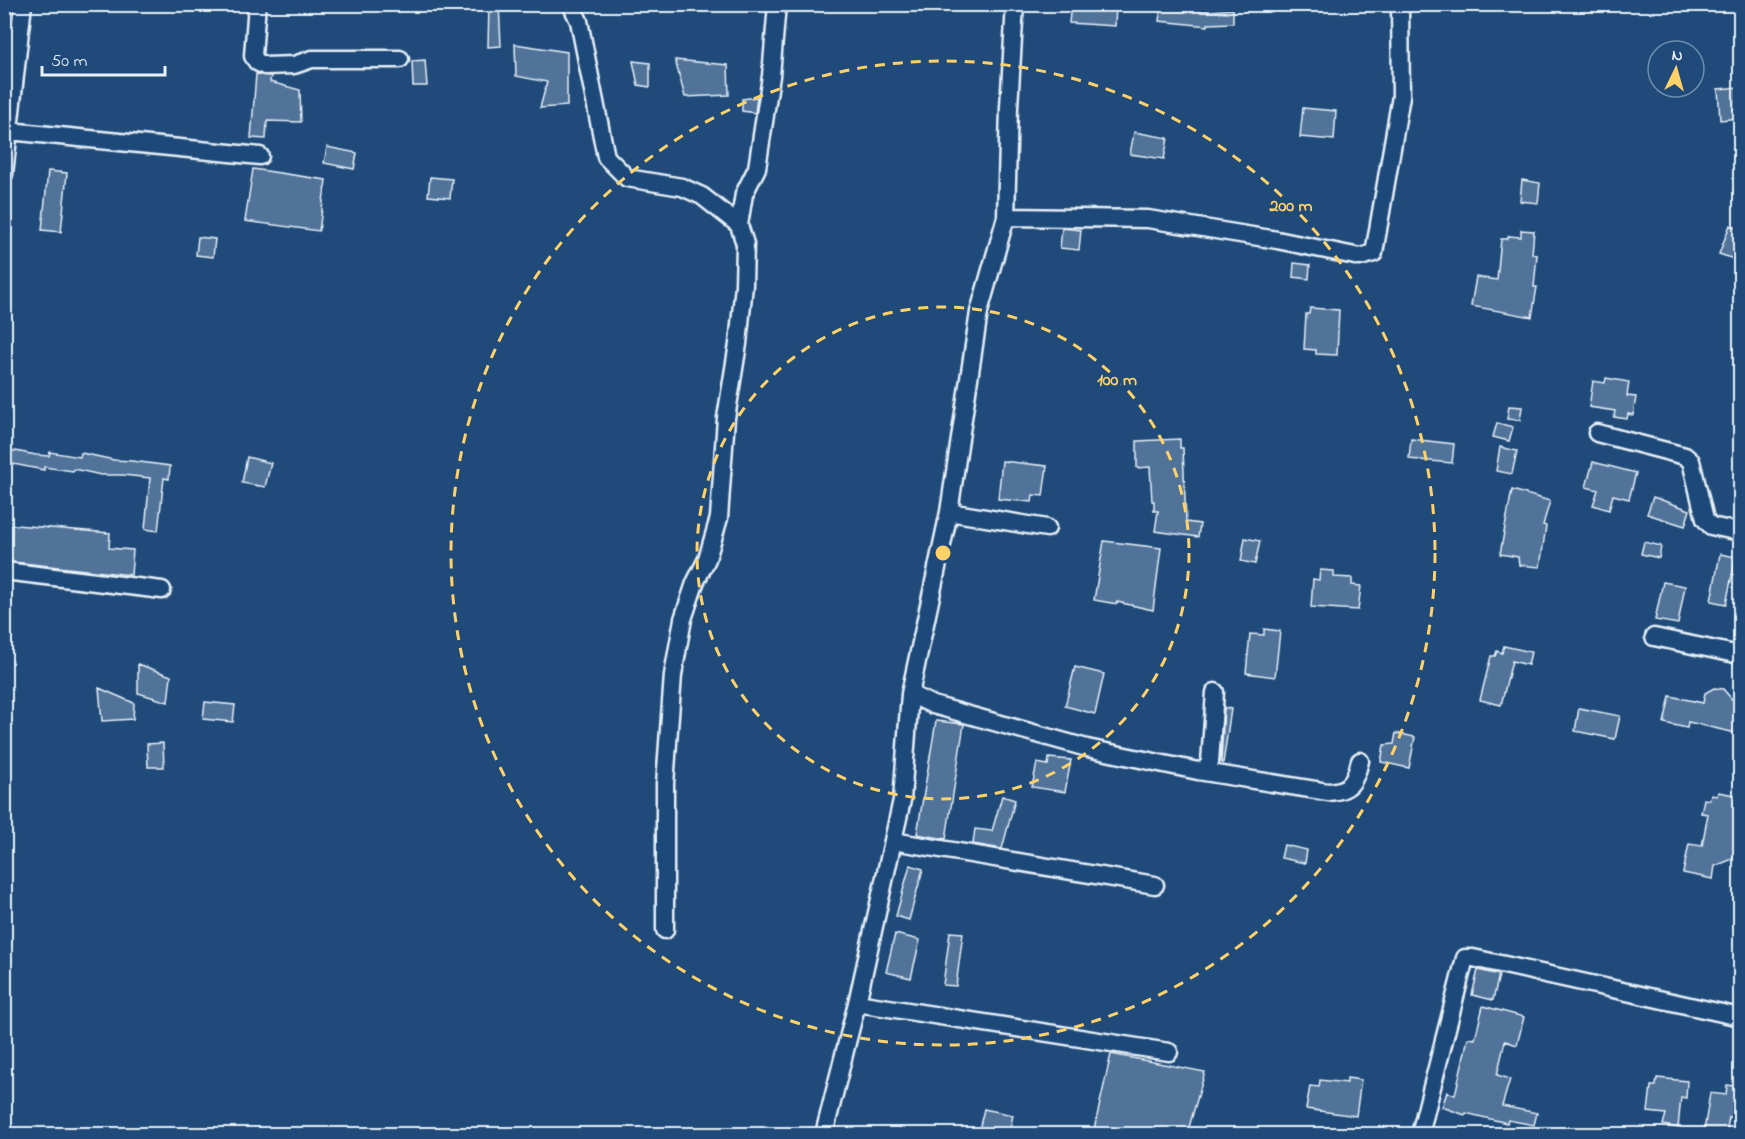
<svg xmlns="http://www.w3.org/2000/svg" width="1745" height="1139" viewBox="0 0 1745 1139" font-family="'Indie Flower',sans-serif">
	<rect width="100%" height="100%" fill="#1f4a7a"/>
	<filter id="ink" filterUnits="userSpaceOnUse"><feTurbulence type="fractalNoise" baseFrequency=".0167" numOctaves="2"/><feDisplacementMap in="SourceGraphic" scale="12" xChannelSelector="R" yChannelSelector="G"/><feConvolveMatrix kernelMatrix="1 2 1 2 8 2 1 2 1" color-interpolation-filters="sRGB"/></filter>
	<g filter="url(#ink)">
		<path fill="#517399" stroke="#e8f1f8" stroke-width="1.5" d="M 489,4 L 499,4 L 501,46 L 488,47 Z
			M 1071,4 L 1116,4 L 1115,26 L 1069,23 Z
			M 1161,6 L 1211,11 L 1233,9 L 1233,23 L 1208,24 L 1208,26 L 1159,21 Z
			M 515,44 L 567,52 L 567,106 L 540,108 L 547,82 L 516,76 Z
			M 425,60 L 427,86 L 413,86 L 412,61 Z
			M 675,60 L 728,65 L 729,95 L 685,97 Z
			M 633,61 L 650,63 L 650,87 L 638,85 Z
			M 256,74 L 271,76 L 270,82 L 300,90 L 301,122 L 267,121 L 266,139 L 251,138 Z
			M 1740,87 L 1739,118 L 1720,120 L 1718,89 Z
			M 757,97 L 755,113 L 742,111 L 742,99 Z
			M 1303,108 L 1336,111 L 1334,140 L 1300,137 Z
			M 1134,132 L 1168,138 L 1164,159 L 1130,154 Z
			M 327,147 L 357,153 L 354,169 L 324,163 Z
			M 253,169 L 326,180 L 319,231 L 245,221 Z
			M 48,171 L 67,173 L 61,232 L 42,230 Z
			M 430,177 L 452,179 L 450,198 L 428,196 Z
			M 1522,180 L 1540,183 L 1538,203 L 1520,201 Z
			M 1730,225 L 1740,229 L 1740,252 L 1737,260 L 1719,254 Z
			M 1062,228 L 1081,230 L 1079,250 L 1060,248 Z
			M 1521,230 L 1534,231 L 1532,254 L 1537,255 L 1534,287 L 1537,287 L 1532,317 L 1471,306 L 1476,277 L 1497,280 L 1501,239 L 1507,239 L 1509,236 L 1521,237 Z
			M 198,237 L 215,239 L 213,257 L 196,255 Z
			M 1294,263 L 1310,265 L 1309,279 L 1293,277 Z
			M 1310,308 L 1339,310 L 1337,355 L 1316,354 L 1316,350 L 1304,349 L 1306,314 L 1309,314 Z
			M 1606,378 L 1629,382 L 1627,396 L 1636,397 L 1633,415 L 1628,414 L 1627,419 L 1614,417 L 1615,411 L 1589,407 L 1593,381 L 1605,383 Z
			M 1509,406 L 1522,407 L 1520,420 L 1507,419 Z
			M 1497,423 L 1513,427 L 1509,441 L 1493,437 Z
			M 1180,439 L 1180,448 L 1183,448 L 1186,522 L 1200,524 L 1198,537 L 1155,531 L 1158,511 L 1154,511 L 1154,501 L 1152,501 L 1150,467 L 1137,468 L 1137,441 Z
			M 1411,439 L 1454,444 L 1452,463 L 1409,459 Z
			M 1500,447 L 1517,451 L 1512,474 L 1496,471 Z
			M 10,450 L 36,455 L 49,456 L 50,452 L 80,457 L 81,453 L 114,460 L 132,461 L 170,466 L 169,479 L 164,478 L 158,531 L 145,529 L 150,478 L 123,475 L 101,475 L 74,469 L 73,471 L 44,467 L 44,470 L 8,463 Z
			M 247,457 L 271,463 L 265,487 L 242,483 Z
			M 1002,461 L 1047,466 L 1043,496 L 1033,495 L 1032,502 L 998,499 Z
			M 1593,462 L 1636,473 L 1629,499 L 1613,495 L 1609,510 L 1593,505 L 1598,490 L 1586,487 Z
			M 1512,490 L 1550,501 L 1543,525 L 1546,526 L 1540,567 L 1519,565 L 1518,557 L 1500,554 Z
			M 1653,497 L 1690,510 L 1685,526 L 1647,514 Z
			M 4,524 L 110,533 L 109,548 L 133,550 L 131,575 L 4,561 Z
			M 1245,538 L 1260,541 L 1255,564 L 1241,561 Z
			M 1104,541 L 1161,548 L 1153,610 L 1117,602 L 1117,604 L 1094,600 Z
			M 1644,542 L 1661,546 L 1659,558 L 1641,554 Z
			M 1720,554 L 1736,557 L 1726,604 L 1711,601 Z
			M 1320,570 L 1334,571 L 1334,577 L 1352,578 L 1352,585 L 1361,586 L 1358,610 L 1311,607 L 1313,579 L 1319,580 Z
			M 1663,582 L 1685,586 L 1678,624 L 1655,620 Z
			M 1264,629 L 1280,631 L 1275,677 L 1246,673 L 1250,634 L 1264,635 Z
			M 1504,646 L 1531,652 L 1528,665 L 1512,661 L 1501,705 L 1480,700 L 1491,656 L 1495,656 L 1497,651 L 1502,653 Z
			M 138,664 L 171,676 L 168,702 L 138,693 Z
			M 1075,667 L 1104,674 L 1095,714 L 1065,706 Z
			M 99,688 L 134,703 L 133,719 L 102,721 Z
			M 1714,688 L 1723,689 L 1737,705 L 1740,706 L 1740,734 L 1688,722 L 1687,728 L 1664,723 L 1670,696 L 1703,703 L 1705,693 Z
			M 205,702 L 235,705 L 233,722 L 203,719 Z
			M 1224,708 L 1231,709 L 1223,763 L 1221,762 Z
			M 1579,708 L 1620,716 L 1615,739 L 1575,731 Z
			M 936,721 L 964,724 L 946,839 L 917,834 Z
			M 1396,733 L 1415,737 L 1409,768 L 1381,762 L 1384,745 L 1394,744 Z
			M 163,743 L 164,767 L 148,767 L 147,744 Z
			M 1049,758 L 1071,760 L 1065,792 L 1032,787 L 1037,763 L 1048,765 Z
			M 1718,792 L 1740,796 L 1740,856 L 1715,866 L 1713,879 L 1683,873 L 1689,844 L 1702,846 L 1708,814 L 1701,813 L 1704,799 L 1710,800 L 1711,795 L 1717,796 Z
			M 1002,796 L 1015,800 L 1002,849 L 973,844 L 975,829 L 992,831 Z
			M 1284,845 L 1307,850 L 1305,863 L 1281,858 Z
			M 910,865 L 923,869 L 909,920 L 896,916 Z
			M 950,932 L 963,933 L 956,986 L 943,985 Z
			M 895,934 L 920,940 L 911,978 L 886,972 Z
			M 1478,970 L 1499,975 L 1493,1000 L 1472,995 Z
			M 1483,1006 L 1524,1017 L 1517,1045 L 1505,1041 L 1497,1075 L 1510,1079 L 1502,1106 L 1537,1113 L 1534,1125 L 1508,1120 L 1507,1123 L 1466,1113 L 1465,1115 L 1442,1107 L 1447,1092 L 1455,1095 L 1468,1038 L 1475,1039 Z
			M 1111,1054 L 1205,1072 L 1187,1134 L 1093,1134 Z
			M 1347,1078 L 1361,1080 L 1356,1116 L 1306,1109 L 1310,1086 L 1319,1087 L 1320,1080 L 1347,1083 Z
			M 1657,1078 L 1687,1081 L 1686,1098 L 1681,1097 L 1678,1128 L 1663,1125 L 1666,1114 L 1648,1112 L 1651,1086 L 1656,1086 Z
			M 1727,1085 L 1740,1087 L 1740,1118 L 1729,1117 L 1726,1134 L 1704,1131 L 1710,1093 L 1726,1095 Z
			M 984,1109 L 1013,1115 L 1009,1134 L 978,1134 Z"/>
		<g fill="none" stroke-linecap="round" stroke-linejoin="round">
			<g stroke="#e8f1f8" stroke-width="21">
				<path id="minor" d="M 257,4 L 253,56 L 257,62 L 265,66 L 294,65 L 312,59 L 400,59
					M 571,4 L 579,21 L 606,157 L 627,178 L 682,187 L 702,196 L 739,225 L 745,244 L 744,285 L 738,344 L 726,418 L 719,518 L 707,559 L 695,583 L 683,619 L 673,675 L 665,784 L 665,930
					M 9,131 L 260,156
					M 4,174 L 23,4
					M 1006,217 L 1148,219 L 1277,240 L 1360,257 L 1374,253 L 1401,96 L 1400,4
					M 739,225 L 744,194 L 757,168 L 771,76 L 777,4
					M 1597,433 L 1685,456 L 1691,461 L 1705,519 L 1711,526 L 1740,532
					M 949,512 L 1047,528
					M 4,571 L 162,590
					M 1654,637 L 1740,655
					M 910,694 L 933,705 L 1087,748 L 1198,771 L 1206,769 L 1210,762 L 1215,692
					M 1198,771 L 1328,792 C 1351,791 1355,781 1360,761
					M 893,841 L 1155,885
					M 857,1003 L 1169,1052
					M 824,1134 L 857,1003 L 902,800 L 910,694 L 949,512 L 979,312 L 1006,217 L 1009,107 L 1015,4
					M 1420,1134 L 1465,958 L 1473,958 L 1740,1017"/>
			</g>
			<use href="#minor" stroke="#1f4a7a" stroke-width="16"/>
		</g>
	</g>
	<g fill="none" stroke="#ffd166" stroke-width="3" stroke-dasharray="10 8">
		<circle cx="943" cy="553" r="246"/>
		<circle cx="943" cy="553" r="492"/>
	</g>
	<circle cx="943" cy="553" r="9" fill="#ffd166" stroke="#1f4a7a" stroke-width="3"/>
	<g font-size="18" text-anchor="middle" font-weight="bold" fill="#ffd166" stroke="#1f4a7a" stroke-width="6" stroke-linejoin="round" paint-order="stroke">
		<text x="1291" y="211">200 m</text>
		<text x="1117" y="385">100 m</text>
	</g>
	<rect width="1745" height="1139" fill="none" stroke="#1f4a7a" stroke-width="24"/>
	<rect x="12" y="12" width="1721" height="1115" fill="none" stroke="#e8f1f8" stroke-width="2" filter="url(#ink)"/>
	<g transform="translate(1676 69) rotate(5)"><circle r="28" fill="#1f4a7a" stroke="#6f8dac" stroke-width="1.5"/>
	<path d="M0-4.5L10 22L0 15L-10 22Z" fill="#ffd166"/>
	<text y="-9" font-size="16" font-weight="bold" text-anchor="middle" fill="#e8f1f8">N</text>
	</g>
	<path d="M42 66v9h123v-9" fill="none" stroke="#e8f1f8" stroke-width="3"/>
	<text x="51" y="66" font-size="18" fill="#e8f1f8" stroke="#1f4a7a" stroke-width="4.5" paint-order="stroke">50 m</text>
</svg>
